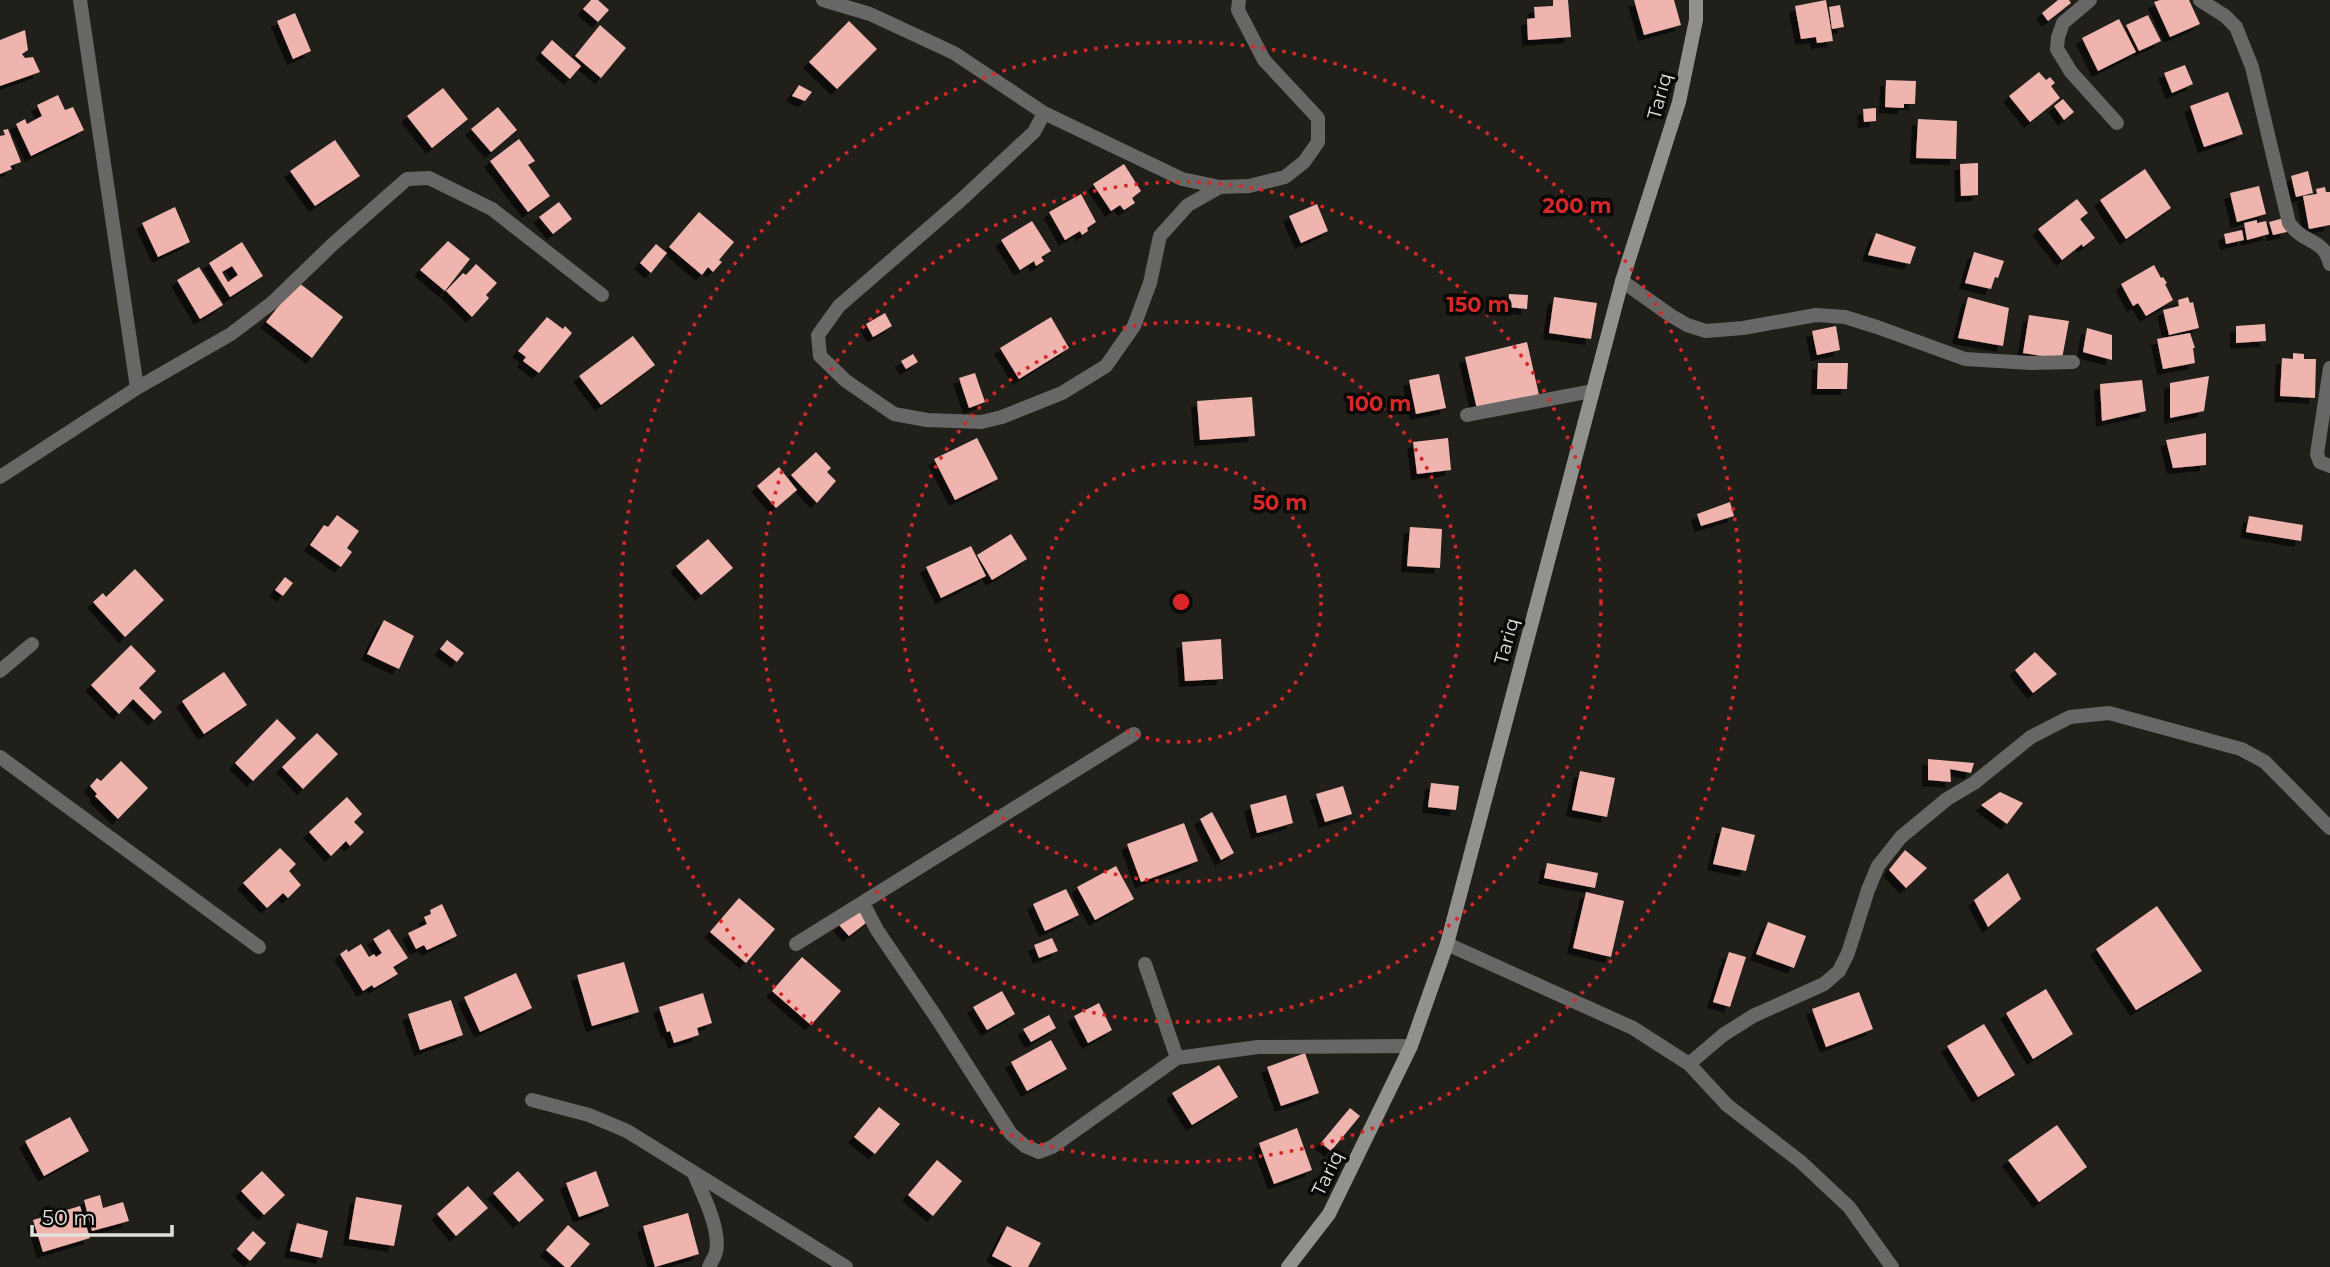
<svg xmlns="http://www.w3.org/2000/svg" width="2330" height="1267" viewBox="0 0 2330 1267" font-family="Montserrat,sans-serif">
	<defs>
		<filter id="shadow"><feDropShadow dx="-6" dy="6" stdDeviation="0" flood-color="#0009"/></filter>
	</defs>
	<rect width="100%" height="100%" fill="#201f1a"/>
	<path fill="#efb4ad" fill-rule="evenodd" filter="url(#shadow)" d="M 591,0 L 598,0 L 609,10 L 598,22 L 583,9 Z
		M 1553,0 L 1568,0 L 1571,37 L 1528,40 L 1527,19 L 1535,18 L 1534,7 L 1553,6 Z
		M 1634,0 L 1674,0 L 1681,25 L 1644,35 Z
		M 1826,0 L 1833,41 L 1817,43 L 1816,37 L 1801,39 L 1795,6 Z
		M 2058,0 L 2069,0 L 2071,3 L 2048,21 L 2042,13 Z
		M 2160,0 L 2189,0 L 2200,24 L 2170,37 L 2154,2 Z
		M 1840,5 L 1844,27 L 1832,29 L 1829,7 Z
		M 295,13 L 311,51 L 293,59 L 277,21 Z
		M 2148,15 L 2161,41 L 2139,51 L 2126,25 Z
		M 2119,19 L 2136,52 L 2098,71 L 2082,38 Z
		M 849,21 L 877,49 L 837,89 L 809,62 Z
		M 600,25 L 626,48 L 601,78 L 575,56 Z
		M 25,30 L 28,50 L 22,54 L 25,58 L 33,57 L 40,72 L 0,86 L 0,40 Z
		M 552,40 L 581,66 L 570,79 L 541,53 Z
		M 2185,65 L 2193,84 L 2172,93 L 2164,73 Z
		M 2039,72 L 2046,80 L 2050,77 L 2055,83 L 2051,86 L 2060,98 L 2030,122 L 2009,96 Z
		M 1886,80 L 1916,81 L 1915,104 L 1904,104 L 1904,108 L 1885,107 Z
		M 799,85 L 812,92 L 805,101 L 792,96 Z
		M 443,88 L 468,119 L 432,148 L 407,116 Z
		M 2228,92 L 2243,134 L 2204,147 L 2190,106 Z
		M 58,95 L 65,110 L 73,107 L 84,130 L 31,156 L 16,124 L 25,119 L 27,124 L 42,116 L 37,105 Z
		M 2063,99 L 2074,112 L 2064,120 L 2054,106 Z
		M 498,107 L 517,130 L 491,152 L 471,129 Z
		M 1876,108 L 1876,121 L 1864,122 L 1863,109 Z
		M 1918,119 L 1957,121 L 1956,159 L 1916,158 Z
		M 8,129 L 21,162 L 10,166 L 12,169 L 0,174 L 0,136 L 5,135 L 3,130 Z
		M 519,139 L 535,161 L 528,165 L 550,196 L 528,212 L 490,161 Z
		M 335,140 L 360,176 L 315,206 L 290,171 Z
		M 1978,163 L 1978,195 L 1961,196 L 1960,164 Z
		M 1124,164 L 1141,191 L 1132,198 L 1135,203 L 1124,210 L 1120,205 L 1111,211 L 1093,184 Z
		M 2145,169 L 2171,208 L 2126,239 L 2100,200 Z
		M 2308,171 L 2313,193 L 2296,197 L 2291,176 Z
		M 2259,186 L 2266,214 L 2237,222 L 2230,193 Z
		M 2325,187 L 2326,192 L 2330,192 L 2330,225 L 2309,229 L 2303,196 L 2317,194 L 2316,189 Z
		M 1081,194 L 1096,222 L 1087,228 L 1088,231 L 1082,235 L 1080,231 L 1065,240 L 1049,212 Z
		M 2077,199 L 2088,213 L 2080,219 L 2095,238 L 2083,247 L 2082,244 L 2062,260 L 2038,229 Z
		M 559,202 L 572,219 L 553,234 L 539,217 Z
		M 1317,204 L 1328,231 L 1301,243 L 1289,216 Z
		M 175,207 L 190,242 L 158,257 L 142,223 Z
		M 699,212 L 734,242 L 719,260 L 722,262 L 713,272 L 708,267 L 702,275 L 669,247 Z
		M 2284,218 L 2287,232 L 2273,235 L 2269,222 Z
		M 2257,220 L 2257,223 L 2266,221 L 2269,234 L 2247,240 L 2244,223 Z
		M 1032,221 L 1051,251 L 1041,257 L 1044,261 L 1036,266 L 1034,261 L 1020,270 L 1001,240 Z
		M 2242,230 L 2244,240 L 2226,244 L 2224,234 Z
		M 1876,233 L 1916,247 L 1910,264 L 1868,255 Z
		M 448,241 L 470,259 L 445,291 L 420,270 Z
		M 242,242 L 263,276 L 230,297 L 209,263 ZM 232,266 L 238,275 L 228,282 L 222,272 Z
		M 656,244 L 667,253 L 651,273 L 640,263 Z
		M 1974,252 L 2004,261 L 1998,278 L 1995,277 L 1991,289 L 1965,283 Z
		M 476,264 L 497,283 L 486,295 L 489,298 L 472,317 L 446,291 L 463,273 L 466,275 Z
		M 2154,265 L 2161,278 L 2163,277 L 2167,283 L 2165,284 L 2173,300 L 2146,316 L 2138,303 L 2133,306 L 2121,284 Z
		M 199,267 L 223,305 L 200,319 L 177,280 Z
		M 298,282 L 343,317 L 312,358 L 266,322 Z
		M 1509,294 L 1528,295 L 1527,309 L 1508,307 Z
		M 1554,297 L 1597,303 L 1591,339 L 1549,333 Z
		M 1968,297 L 2009,308 L 2003,346 L 1958,338 Z
		M 2188,297 L 2190,303 L 2193,302 L 2199,328 L 2169,335 L 2163,310 L 2179,306 L 2178,300 Z
		M 885,313 L 892,326 L 873,337 L 866,324 Z
		M 2029,315 L 2069,321 L 2062,359 L 2023,353 Z
		M 547,317 L 563,329 L 565,326 L 572,333 L 539,373 L 523,361 L 526,357 L 518,351 Z
		M 1051,317 L 1069,348 L 1019,379 L 1000,348 Z
		M 2265,324 L 2266,341 L 2236,343 L 2236,326 Z
		M 1836,326 L 1840,350 L 1817,355 L 1812,331 Z
		M 2087,328 L 2112,335 L 2112,360 L 2083,352 Z
		M 2190,333 L 2195,348 L 2193,348 L 2195,363 L 2163,369 L 2157,339 Z
		M 633,336 L 655,365 L 601,405 L 579,376 Z
		M 1527,342 L 1539,395 L 1477,409 L 1465,357 Z
		M 2293,353 L 2304,354 L 2304,359 L 2316,359 L 2315,398 L 2280,396 L 2282,358 L 2293,359 Z
		M 913,354 L 918,362 L 906,369 L 901,361 Z
		M 1818,363 L 1848,363 L 1847,389 L 1817,389 Z
		M 975,373 L 985,402 L 969,408 L 959,378 Z
		M 1439,374 L 1446,408 L 1416,414 L 1409,380 Z
		M 2209,376 L 2204,411 L 2170,418 L 2170,383 Z
		M 2142,380 L 2146,411 L 2102,421 L 2100,384 Z
		M 1252,397 L 1255,436 L 1200,440 L 1197,401 Z
		M 2206,433 L 2206,465 L 2173,468 L 2166,440 Z
		M 977,438 L 998,479 L 955,500 L 934,459 Z
		M 1448,438 L 1451,470 L 1417,474 L 1413,442 Z
		M 816,452 L 831,468 L 827,472 L 836,481 L 817,503 L 791,475 Z
		M 779,467 L 797,490 L 776,508 L 757,486 Z
		M 1730,502 L 1734,516 L 1701,526 L 1697,514 Z
		M 337,515 L 359,531 L 347,548 L 352,552 L 341,567 L 310,545 L 324,525 L 328,527 Z
		M 2249,516 L 2303,525 L 2301,541 L 2246,532 Z
		M 1410,527 L 1442,529 L 1440,568 L 1407,566 Z
		M 1011,534 L 1027,559 L 992,580 L 977,555 Z
		M 708,539 L 733,568 L 701,595 L 676,566 Z
		M 971,546 L 986,576 L 941,598 L 926,567 Z
		M 135,569 L 164,600 L 125,637 L 93,602 L 103,593 L 106,597 Z
		M 285,577 L 293,583 L 283,596 L 275,590 Z
		M 384,620 L 414,636 L 399,669 L 367,654 Z
		M 1221,639 L 1223,679 L 1185,681 L 1182,642 Z
		M 447,640 L 464,653 L 457,662 L 440,649 Z
		M 131,645 L 156,671 L 139,688 L 162,712 L 154,720 L 133,699 L 119,714 L 91,685 Z
		M 2035,652 L 2057,674 L 2033,693 L 2015,670 Z
		M 224,672 L 247,705 L 204,734 L 182,701 Z
		M 277,719 L 296,738 L 253,781 L 235,763 Z
		M 317,733 L 338,754 L 303,789 L 282,767 Z
		M 1928,759 L 1974,763 L 1971,773 L 1950,769 L 1951,782 L 1928,780 Z
		M 121,761 L 148,788 L 118,819 L 95,796 L 97,794 L 90,786 L 97,778 L 101,781 Z
		M 1580,771 L 1615,778 L 1607,817 L 1572,810 Z
		M 1431,783 L 1459,786 L 1456,810 L 1428,807 Z
		M 1343,786 L 1352,814 L 1325,822 L 1316,794 Z
		M 2000,792 L 2023,803 L 2007,824 L 1981,805 Z
		M 1286,795 L 1293,823 L 1257,833 L 1250,805 Z
		M 347,797 L 362,814 L 354,822 L 364,832 L 350,846 L 346,841 L 331,856 L 309,832 Z
		M 1212,812 L 1234,853 L 1221,860 L 1200,819 Z
		M 1184,823 L 1198,861 L 1141,882 L 1127,844 Z
		M 1722,827 L 1755,835 L 1746,871 L 1713,864 Z
		M 280,848 L 296,864 L 289,871 L 301,885 L 288,898 L 283,893 L 267,908 L 243,883 Z
		M 1905,850 L 1927,868 L 1906,888 L 1889,870 Z
		M 1547,863 L 1598,873 L 1595,888 L 1544,878 Z
		M 1116,866 L 1134,899 L 1095,920 L 1077,887 Z
		M 2008,873 L 2021,899 L 1988,927 L 1974,900 Z
		M 1066,889 L 1079,915 L 1045,931 L 1033,904 Z
		M 1586,892 L 1624,901 L 1611,957 L 1573,948 Z
		M 739,898 L 775,929 L 746,963 L 710,932 Z
		M 442,904 L 457,936 L 427,950 L 424,945 L 416,949 L 408,933 L 427,924 L 424,917 L 431,914 L 430,910 Z
		M 2157,906 L 2202,971 L 2136,1010 L 2096,949 Z
		M 862,907 L 871,919 L 849,936 L 839,925 Z
		M 1768,922 L 1806,936 L 1794,968 L 1756,954 Z
		M 389,929 L 408,958 L 393,967 L 398,974 L 374,988 L 372,985 L 363,991 L 340,954 L 347,949 L 348,952 L 361,944 L 369,957 L 374,954 L 376,957 L 382,953 L 373,939 Z
		M 1052,938 L 1058,951 L 1039,958 L 1034,945 Z
		M 1729,952 L 1746,957 L 1730,1007 L 1713,1002 Z
		M 802,957 L 841,991 L 811,1025 L 772,991 Z
		M 624,962 L 639,1012 L 592,1026 L 577,975 Z
		M 516,973 L 532,1008 L 480,1032 L 464,997 Z
		M 2046,989 L 2073,1034 L 2033,1059 L 2006,1013 Z
		M 1002,991 L 1015,1014 L 987,1030 L 973,1007 Z
		M 1859,992 L 1873,1029 L 1826,1047 L 1812,1009 Z
		M 703,993 L 712,1023 L 697,1028 L 699,1035 L 674,1043 L 670,1031 L 667,1032 L 659,1007 Z
		M 451,1000 L 463,1035 L 420,1050 L 408,1014 Z
		M 1099,1003 L 1112,1030 L 1088,1043 L 1074,1016 Z
		M 1049,1015 L 1056,1028 L 1031,1042 L 1023,1029 Z
		M 1984,1024 L 2015,1075 L 1978,1097 L 1947,1046 Z
		M 1051,1040 L 1067,1069 L 1027,1091 L 1011,1062 Z
		M 1305,1053 L 1319,1093 L 1281,1106 L 1267,1067 Z
		M 1219,1065 L 1238,1097 L 1192,1125 L 1172,1093 Z
		M 879,1107 L 900,1124 L 875,1154 L 854,1137 Z
		M 1350,1108 L 1360,1116 L 1331,1151 L 1321,1143 Z
		M 70,1117 L 89,1151 L 44,1176 L 25,1141 Z
		M 2057,1125 L 2087,1167 L 2039,1202 L 2008,1160 Z
		M 1297,1128 L 1312,1170 L 1274,1184 L 1259,1143 Z
		M 937,1160 L 962,1181 L 933,1216 L 908,1195 Z
		M 262,1171 L 285,1195 L 264,1215 L 241,1191 Z
		M 518,1171 L 544,1200 L 519,1222 L 493,1193 Z
		M 596,1171 L 609,1206 L 579,1217 L 566,1183 Z
		M 468,1186 L 488,1208 L 456,1236 L 437,1214 Z
		M 100,1195 L 103,1208 L 123,1202 L 129,1221 L 92,1231 L 84,1200 Z
		M 356,1197 L 402,1205 L 394,1246 L 349,1239 Z
		M 80,1206 L 90,1238 L 43,1252 L 33,1220 Z
		M 688,1213 L 699,1254 L 655,1267 L 643,1226 Z
		M 297,1223 L 328,1231 L 322,1258 L 290,1251 Z
		M 568,1225 L 590,1244 L 570,1267 L 565,1267 L 546,1250 Z
		M 1007,1226 L 1041,1243 L 1028,1267 L 1013,1267 L 992,1256 Z
		M 253,1231 L 266,1243 L 250,1261 L 237,1249 Z"/>
	<g fill="none" stroke-linecap="round" stroke-linejoin="round">
		<path stroke="#686765" stroke-width="14" d="M 80,0 L 137,388
			M 823,0 L 870,14 L 954,53 L 1044,113 L 1182,179 L 1220,187 L 1249,186 L 1285,177 L 1304,162 L 1318,142 L 1318,118 L 1264,60 L 1238,10 L 1239,0
			M 2090,0 L 2063,23 L 2058,37 L 2057,49 L 2071,72 L 2117,123
			M 2200,0 L 2225,16 L 2236,27 L 2252,67 L 2289,223 C 2303,244 2324,238 2330,264
			M 1044,113 L 1034,132 L 961,200 L 839,306 L 818,335 L 820,356 L 846,381 L 894,414 L 927,420 L 981,422 L 1002,417 L 1062,393 L 1106,366 L 1134,326 L 1150,283 L 1160,236 L 1188,205 L 1220,187
			M 1622,281 L 1670,315 L 1687,325 L 1706,331 L 1743,328 L 1816,315 L 1845,317 L 1877,327 L 1965,359 L 2031,363 L 2073,362
			M 2330,368 L 2317,454 L 2320,462 L 2330,466
			M 1467,415 L 1592,391
			M 0,477 L 137,388 L 231,334 L 273,302 L 333,244 L 407,179 L 429,178 L 492,209 L 602,295
			M 0,671 L 32,644
			M 0,757 L 259,947
			M 863,903 L 877,930 L 938,1020 L 1011,1134 L 1025,1146 L 1039,1152 L 1052,1147 L 1177,1058
			M 796,944 L 1134,734
			M 1447,944 L 1633,1028 L 1689,1064 L 1727,1105 L 1801,1162 L 1849,1207 L 1892,1267
			M 1145,964 L 1177,1058 L 1258,1047 L 1411,1046
			M 1689,1064 L 1723,1035 L 1753,1016 L 1824,984 L 1839,971 L 1848,953 L 1868,890 L 1878,866 L 1901,837 L 1947,799 L 1974,783 L 2031,737 L 2070,717 L 2109,713 L 2241,749 L 2265,762 L 2330,828
			M 532,1100 L 589,1115 L 627,1131 L 846,1267
			M 695,1176 C 703,1195 721,1230 716,1252 C 715,1257 711,1262 709,1267"/>
		<path stroke="#92918d" stroke-width="14" d="M 1288,1267 L 1329,1214 L 1411,1046 L 1447,944 L 1622,281 L 1679,102 L 1696,20 L 1696,0"/>
	</g>
	<g fill="none" stroke="#d62828" stroke-width="3.5" stroke-dasharray="3.5 7">
		<circle cx="1181" cy="602" r="140"/>
		<circle cx="1181" cy="602" r="280"/>
		<circle cx="1181" cy="602" r="420"/>
		<circle cx="1181" cy="602" r="560"/>
	</g>
	<g text-anchor="middle" stroke-width="7" stroke-linejoin="round" paint-order="stroke">
		<g font-size="19" fill="#e3e1de" stroke="#090907">
			<text transform="translate(1659 96) rotate(-75)" y="7">Tariq</text>
			<text transform="translate(1506 641) rotate(-75)" y="7">Tariq</text>
			<text transform="translate(1327 1173) rotate(-64)" y="7">Tariq</text>
		</g>
	</g>
	<circle cx="1181" cy="602" r="10" fill="#d62828" stroke="#090907" stroke-width="3.5"/>
	<g font-size="21" text-anchor="middle" font-weight="bold" fill="#d62828" stroke="#090907" stroke-width="7" stroke-linejoin="round" paint-order="stroke">
		<text x="1577" y="213">200 m</text>
		<text x="1478" y="312">150 m</text>
		<text x="1379" y="411">100 m</text>
		<text x="1280" y="510">50 m</text>
	</g>
	<path d="M32 1225v10h140v-10" fill="none" stroke="#e3e1de" stroke-width="3.5"/>
	<text x="42" y="1225" font-size="21" fill="#e3e1de" stroke="#090907" stroke-width="5" paint-order="stroke">50 m</text>
</svg>
